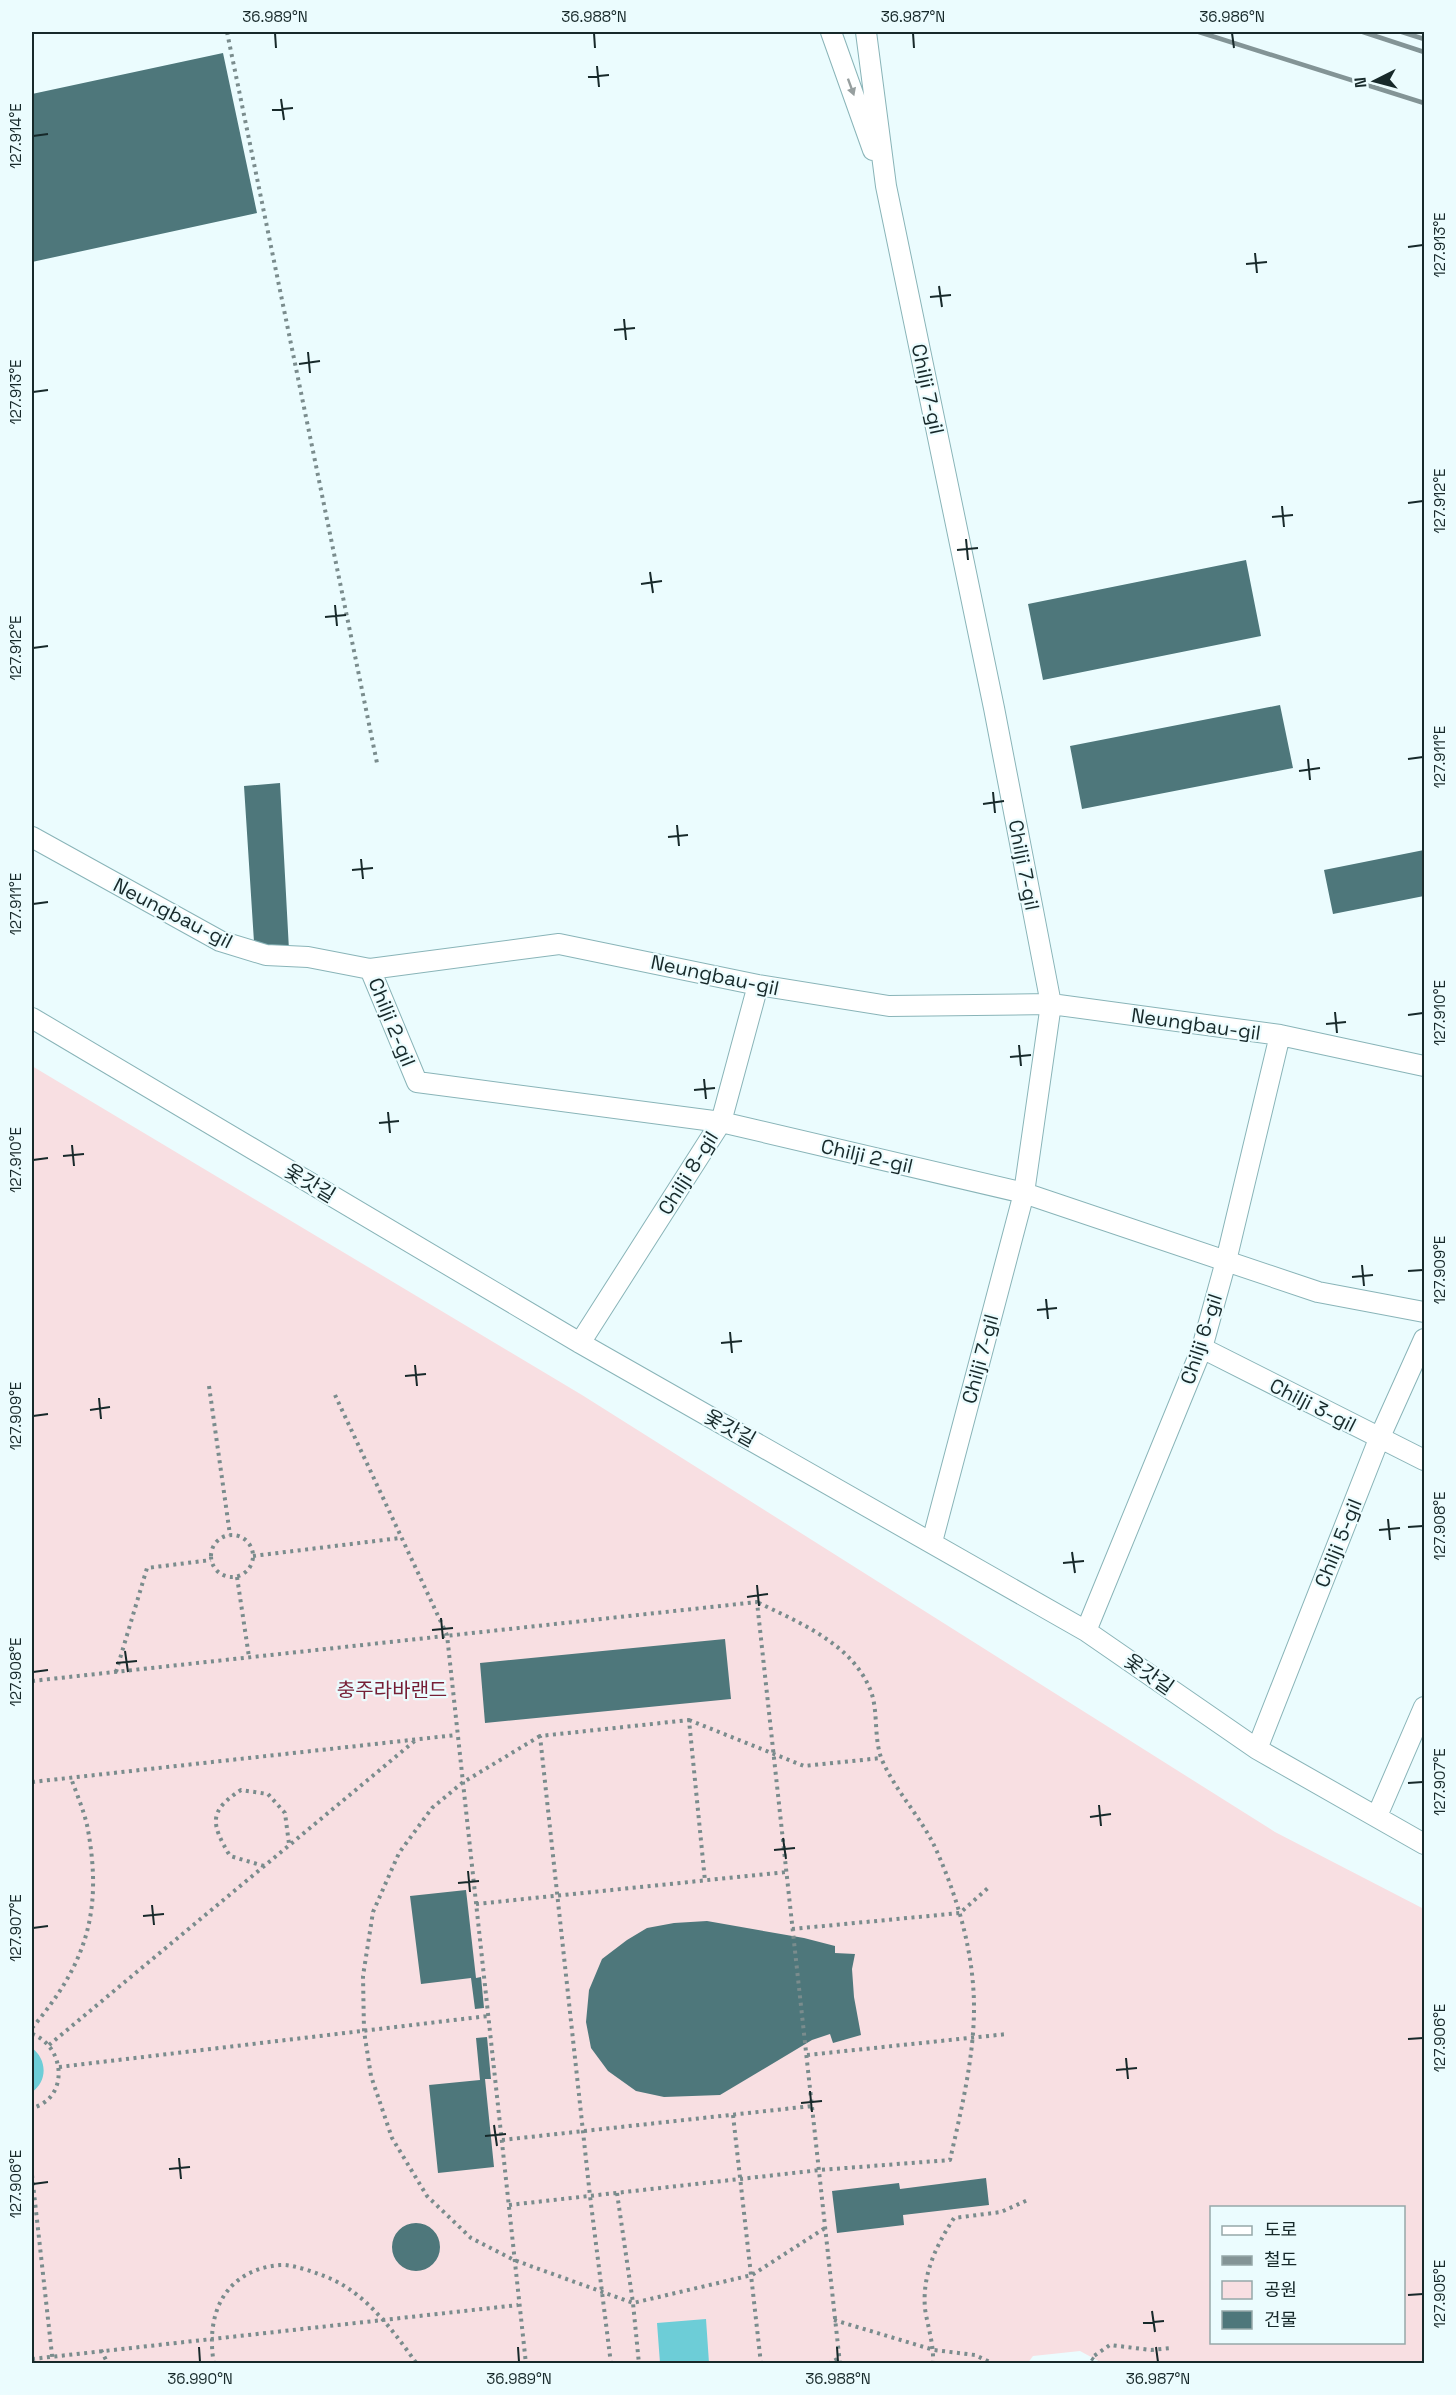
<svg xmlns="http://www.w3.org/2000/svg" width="1456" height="2395" viewBox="0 0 1456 2395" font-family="'Space Grotesk','Noto Sans KR',sans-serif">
	<rect width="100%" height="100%" fill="#ebfcfe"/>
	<path fill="#f8dfe2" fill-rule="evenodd" d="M 32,1066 L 582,1395 L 1275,1832 L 1424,1909 L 1424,2363 L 1104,2364 L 1080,2351 L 1033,2356 L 1027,2364 L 32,2363 ZM 1212,2208 L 1404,2208 L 1404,2342 L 1212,2342 Z"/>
	<path fill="#6dcdd7" d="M 32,2048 C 47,2059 48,2081 32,2092 Z
		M 706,2319 L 709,2363 L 660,2363 L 657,2323 Z"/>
	<path fill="#4e777b" d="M 223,53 L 257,213 L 32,262 L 32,94 Z
		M 1246,560 L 1261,636 L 1043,680 L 1028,604 Z
		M 1280,705 L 1293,768 L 1082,809 L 1070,746 Z
		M 280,783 L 289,950 L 254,942 L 244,786 Z
		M 1424,850 L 1424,896 L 1333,914 L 1324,870 Z
		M 725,1639 L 731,1699 L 485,1723 L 480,1663 Z
		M 466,1890 L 476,1978 L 481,1977 L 484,2008 L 475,2009 L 471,1978 L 421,1984 L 410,1896 Z
		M 707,1921 L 804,1938 L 835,1946 L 835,1953 L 855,1954 L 852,1969 L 854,1997 L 861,2035 L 833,2043 L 830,2034 L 812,2040 L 720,2095 L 664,2097 L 636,2091 L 608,2071 L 591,2048 L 586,2022 L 589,1990 L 602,1959 L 627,1940 L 647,1928 L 674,1923 Z
		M 487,2037 L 491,2079 L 485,2079 L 494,2167 L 438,2173 L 429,2085 L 480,2080 L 476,2038 Z
		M 986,2178 L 989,2205 L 903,2215 L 904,2225 L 837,2233 L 832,2191 L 899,2183 L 900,2189 Z
		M392 2247a24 24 0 1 1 48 0a24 24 0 1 1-48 0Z"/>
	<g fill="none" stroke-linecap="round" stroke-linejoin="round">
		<g stroke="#89b4b8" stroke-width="22">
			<path id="minor" d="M 831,32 L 873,150
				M 866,32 L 886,186 L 994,708 L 1051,1004 L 1024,1193 L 932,1542
				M 32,837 L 220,941 L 266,955 L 308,957 L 370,969 L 559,944 L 758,985 L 889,1006 L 1051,1004 L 1280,1035 L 1424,1066
				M 370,969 L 417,1082 L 721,1122 L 1024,1193 L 1318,1292 L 1424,1312
				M 32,1018 L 580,1343 L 1086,1631 L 1257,1749 L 1424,1844
				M 580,1343 L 721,1122 L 758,985
				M 1202,1348 L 1424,1460
				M 1086,1631 L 1202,1348 L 1226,1261 L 1280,1035
				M 1257,1749 L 1379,1439 L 1424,1339
				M 1377,1816 L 1424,1707"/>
		</g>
		<path stroke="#7a8c8d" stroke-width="4" stroke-dasharray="3 4.5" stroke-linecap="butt" d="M 227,32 L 377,763
			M 209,1386 L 230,1535
			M 335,1395 L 447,1635 L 526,2364
			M211 1556a21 21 0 1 1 42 0a21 21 0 1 1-42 0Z
			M 253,1556 L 400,1538
			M 237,1577 L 249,1657
			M 116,1672 L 147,1568 L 211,1560
			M 32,1681 L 757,1602 L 840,2364
			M 689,1720 L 804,1766 L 881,1758
			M 540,1736 L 462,1783 L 432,1808 L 399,1853 L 373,1912 L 363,1976 L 364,2031 L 371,2076 L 392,2138 L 427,2196 L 471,2238 L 514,2260 L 633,2303 L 752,2275 L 825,2228
			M 32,1782 L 456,1735
			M 264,1866 L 230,1856 C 211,1824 208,1811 241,1790 L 268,1794 L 285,1813 L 289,1844
			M 476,1904 L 786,1872
			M 792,1929 L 960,1913 L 988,1888
			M 32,2028 C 85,1965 103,1914 88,1830 C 85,1813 77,1795 71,1778
			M 32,2034 C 65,2046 70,2098 32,2108
			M 49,2045 L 417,1739
			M 807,2055 L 1007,2034
			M 59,2067 L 488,2016
			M 733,2115 L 761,2364
			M 502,2140 L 812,2106
			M 32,2175 L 53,2364
			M 617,2193 L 633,2303 L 639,2364
			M 509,2205 L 820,2170 L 950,2160 C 961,2111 974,2058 974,2008 C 974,1955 959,1902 938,1854 C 924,1820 897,1794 882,1760 C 873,1738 879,1710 870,1689 C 851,1643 798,1622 757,1602
			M 834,2320 L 934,2350 L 975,2355 L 994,2364
			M 101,2350 L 108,2364
			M 32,2359 L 518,2305
			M 214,2364 C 205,2313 225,2270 280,2265 C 293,2264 317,2273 329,2278 C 367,2294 394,2332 417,2364
			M 611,2364 L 590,2196 L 540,1736 L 689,1720 L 705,1881
			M 828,2364 L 839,2358
			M 933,2364 C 934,2344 928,2328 925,2309 C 922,2274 936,2246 954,2218 L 1001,2212 L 1030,2199
			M 1100,2364 L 1091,2358 L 1110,2345 L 1151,2350 L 1172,2348"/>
		<use href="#minor" stroke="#fff" stroke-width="20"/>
		<path stroke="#839496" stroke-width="4.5" d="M 1199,32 L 1424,103
			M 1363,32 L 1424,52
			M 1402,32 L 1424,39"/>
	</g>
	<defs><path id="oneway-solid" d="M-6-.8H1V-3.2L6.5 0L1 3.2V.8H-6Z" transform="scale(1.5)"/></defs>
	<use fill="#979f9f" href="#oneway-solid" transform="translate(851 87) rotate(70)"/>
	<path fill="none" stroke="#17292a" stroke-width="2" d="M 275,33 L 276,48M 594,33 L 595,48M 913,33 L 914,48M 1232,33 L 1234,48M 597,66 L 599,87M 588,77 L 609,75M 281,99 L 284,120M 272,110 L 293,108M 33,136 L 48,134M 1408,247 L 1423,245M 1255,253 L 1257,273M 1246,264 L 1267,262M 939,286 L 942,307M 930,297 L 951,295M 624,319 L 626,340M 614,330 L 635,328M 308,352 L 310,373M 299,364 L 320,361M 33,392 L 48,390M 1408,503 L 1423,501M 1282,506 L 1284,527M 1272,517 L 1293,515M 966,539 L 968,560M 957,550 L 978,548M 650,572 L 653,593M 641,584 L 662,581M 335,605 L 337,626M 325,617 L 346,615M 33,648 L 48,646M 1308,759 L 1310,780M 1408,759 L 1423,757M 1299,771 L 1320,768M 993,792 L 995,813M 983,804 L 1004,801M 677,825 L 679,846M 668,837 L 688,835M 361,859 L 363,879M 352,870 L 373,868M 33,904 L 48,902M 1335,1012 L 1337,1033M 1408,1015 L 1423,1013M 1326,1024 L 1346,1022M 1019,1045 L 1021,1066M 1010,1057 L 1031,1055M 704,1079 L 706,1099M 694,1090 L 715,1088M 388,1112 L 390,1133M 379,1123 L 399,1121M 72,1145 L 74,1166M 63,1156 L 84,1154M 33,1160 L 48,1158M 1362,1265 L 1364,1286M 1408,1271 L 1423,1270M 1352,1277 L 1373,1275M 1046,1299 L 1048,1319M 1037,1310 L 1057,1308M 730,1332 L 732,1353M 721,1343 L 742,1341M 415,1365 L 417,1386M 405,1376 L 426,1374M 99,1398 L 101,1419M 90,1410 L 110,1407M 33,1416 L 48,1414M 1388,1519 L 1390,1540M 1408,1527 L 1423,1526M 1379,1530 L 1400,1528M 1072,1552 L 1075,1573M 1063,1563 L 1084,1561M 757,1585 L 759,1606M 747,1597 L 768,1594M 441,1618 L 443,1639M 432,1630 L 453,1628M 125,1651 L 128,1672M 116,1663 L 137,1661M 33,1672 L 48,1670M 1408,1783 L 1423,1782M 1099,1805 L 1101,1826M 1090,1817 L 1111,1814M 783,1838 L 786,1859M 774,1850 L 795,1848M 468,1871 L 470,1892M 458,1883 L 479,1881M 152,1905 L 154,1925M 143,1916 L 164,1914M 33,1928 L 48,1926M 1408,2039 L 1423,2038M 1126,2058 L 1128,2079M 1116,2070 L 1137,2068M 810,2091 L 812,2112M 801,2103 L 822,2101M 494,2125 L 497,2146M 485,2136 L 506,2134M 179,2158 L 181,2179M 169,2169 L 190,2167M 33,2184 L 48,2182M 1408,2295 L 1423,2294M 1152,2311 L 1155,2332M 1143,2323 L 1164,2321M 199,2347 L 200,2362M 518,2347 L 519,2362M 837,2347 L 838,2362M 1156,2347 L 1158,2362"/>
	<g text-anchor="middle" stroke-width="4.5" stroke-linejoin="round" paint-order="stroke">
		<g font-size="20" fill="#17292a" stroke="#ebfcfe">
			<text transform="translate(928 389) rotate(78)" y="7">Chilji 7-gil</text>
			<text transform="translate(1024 865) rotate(79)" y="7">Chilji 7-gil</text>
			<text transform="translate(173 913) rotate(27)" y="7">Neungbau-gil</text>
			<text transform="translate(715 975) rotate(12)" y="7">Neungbau-gil</text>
			<text transform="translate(392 1022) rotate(68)" y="7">Chilji 2-gil</text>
			<text transform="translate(1196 1024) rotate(8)" y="7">Neungbau-gil</text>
			<text transform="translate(867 1156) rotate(13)" y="7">Chilji 2-gil</text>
			<text transform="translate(688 1173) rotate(-58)" y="7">Chilji 8-gil</text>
			<text transform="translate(310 1183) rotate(31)" y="7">옻갓길</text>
			<text transform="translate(1201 1339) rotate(-72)" y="7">Chilji 6-gil</text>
			<text transform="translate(980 1359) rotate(-75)" y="7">Chilji 7-gil</text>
			<text transform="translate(1313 1405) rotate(27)" y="7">Chilji 3-gil</text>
			<text transform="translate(730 1428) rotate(29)" y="7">옻갓길</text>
			<text transform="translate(1338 1543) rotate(-68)" y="7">Chilji 5-gil</text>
			<text transform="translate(1149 1674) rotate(35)" y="7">옻갓길</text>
		</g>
		<g font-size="20" fill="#761e35" stroke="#ebfcfe">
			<text x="392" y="1697">충주라바랜드</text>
		</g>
	</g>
	<rect width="1456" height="2395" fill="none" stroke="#ebfcfe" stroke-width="66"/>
	<rect x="1210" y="2206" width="195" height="138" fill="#ebfcfe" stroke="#96a8a9" stroke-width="1.5"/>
	<rect x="1222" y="2226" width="30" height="9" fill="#ffffff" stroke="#96a8a9" stroke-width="1.5"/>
	<text x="1264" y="2236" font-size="18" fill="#17292a">도로</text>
	<rect x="1222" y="2256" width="30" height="9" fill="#839496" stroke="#96a8a9" stroke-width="1.5"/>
	<text x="1264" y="2266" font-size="18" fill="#17292a">철도</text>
	<rect x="1222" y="2281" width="30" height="18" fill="#f8dfe2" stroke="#96a8a9" stroke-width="1.5"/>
	<text x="1264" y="2296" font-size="18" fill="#17292a">공원</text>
	<rect x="1222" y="2311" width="30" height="18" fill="#4e777b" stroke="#96a8a9" stroke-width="1.5"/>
	<text x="1264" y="2326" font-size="18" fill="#17292a">건물</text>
	<g transform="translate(1375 81) rotate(264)" stroke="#ebfcfe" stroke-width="4.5" paint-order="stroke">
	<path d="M0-4.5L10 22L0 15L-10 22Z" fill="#17292a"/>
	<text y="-9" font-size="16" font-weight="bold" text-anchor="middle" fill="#17292a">N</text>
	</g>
	<rect x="33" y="33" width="1390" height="2329" fill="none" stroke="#17292a" stroke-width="2"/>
	<g font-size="15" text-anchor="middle" fill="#17292a">
		<text x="275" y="22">36.989°N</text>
		<text x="594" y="22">36.988°N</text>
		<text x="913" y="22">36.987°N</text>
		<text x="1232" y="22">36.986°N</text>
		<text transform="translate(16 136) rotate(-90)" y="5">127.914°E</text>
		<text transform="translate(1440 245) rotate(-90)" y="5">127.913°E</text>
		<text transform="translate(16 392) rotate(-90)" y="5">127.913°E</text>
		<text transform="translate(1440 501) rotate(-90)" y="5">127.912°E</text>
		<text transform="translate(16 648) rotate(-90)" y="5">127.912°E</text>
		<text transform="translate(1440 757) rotate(-90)" y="5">127.911°E</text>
		<text transform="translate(16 904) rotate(-90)" y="5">127.911°E</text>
		<text transform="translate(1440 1013) rotate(-90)" y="5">127.910°E</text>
		<text transform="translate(16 1160) rotate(-90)" y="5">127.910°E</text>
		<text transform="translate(1440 1270) rotate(-90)" y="5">127.909°E</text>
		<text transform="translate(16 1416) rotate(-90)" y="5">127.909°E</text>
		<text transform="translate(1440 1526) rotate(-90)" y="5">127.908°E</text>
		<text transform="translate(16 1672) rotate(-90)" y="5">127.908°E</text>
		<text transform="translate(1440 1782) rotate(-90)" y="5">127.907°E</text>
		<text transform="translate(16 1928) rotate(-90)" y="5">127.907°E</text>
		<text transform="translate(1440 2038) rotate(-90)" y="5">127.906°E</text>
		<text transform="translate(16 2184) rotate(-90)" y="5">127.906°E</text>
		<text transform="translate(1440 2294) rotate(-90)" y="5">127.905°E</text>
		<text x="200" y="2384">36.990°N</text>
		<text x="519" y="2384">36.989°N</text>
		<text x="838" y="2384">36.988°N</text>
		<text x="1158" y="2384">36.987°N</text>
	</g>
</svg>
